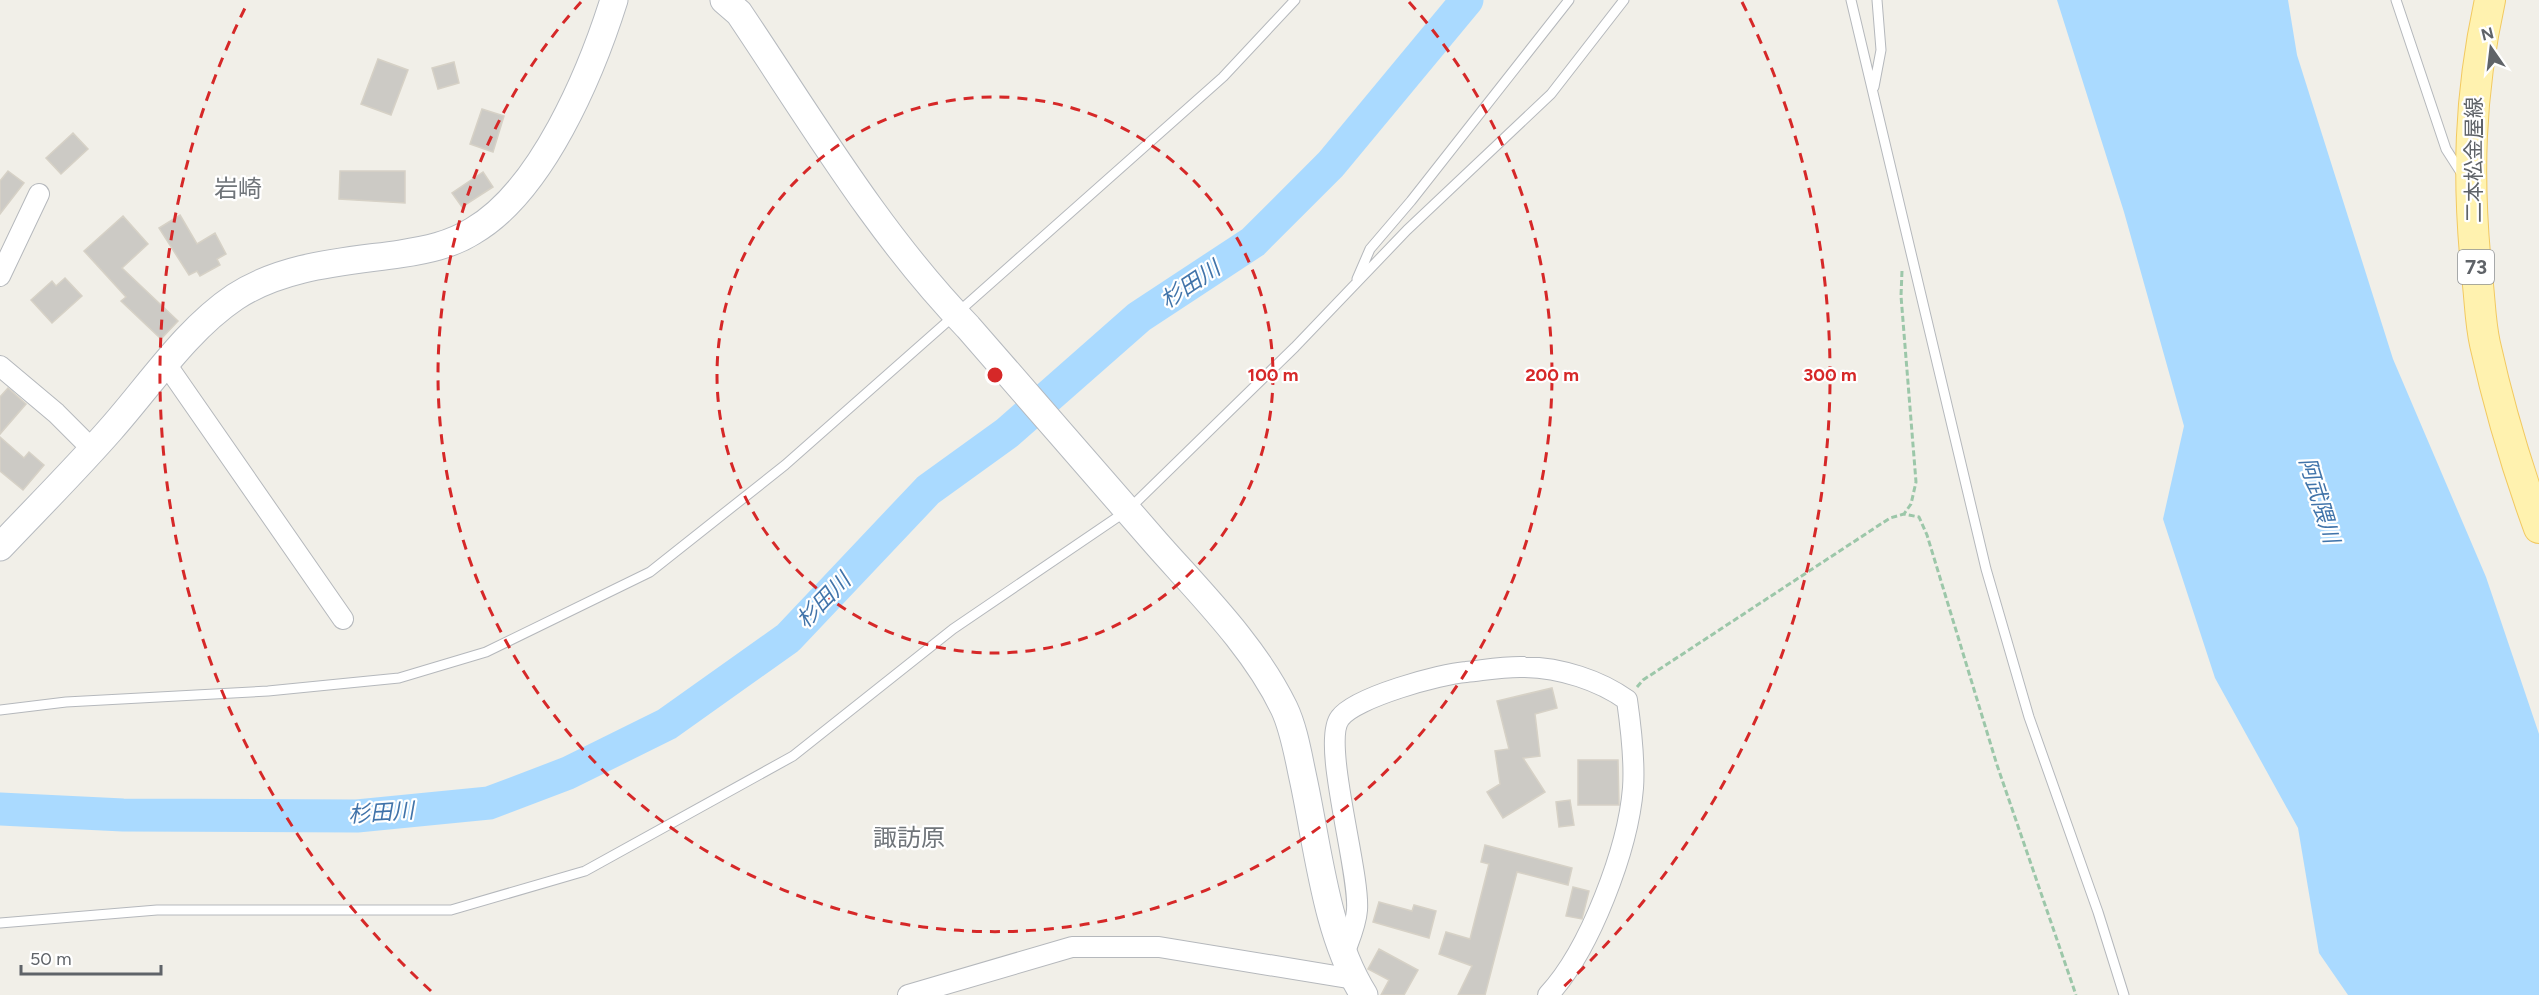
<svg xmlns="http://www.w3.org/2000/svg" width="2539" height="995" viewBox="0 0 2539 995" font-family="Figtree,'Noto Sans JP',sans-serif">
	<rect width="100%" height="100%" fill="#f1efe8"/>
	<path fill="#aadaff" d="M 1448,0 L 1463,0 L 1369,119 Z
		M 2057,0 L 2288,0 L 2297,55 L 2393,359 L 2486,577 L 2539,734 L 2539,995 L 2348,995 L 2319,953 L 2298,828 L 2215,678 L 2163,519 L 2184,426 L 2124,212 Z"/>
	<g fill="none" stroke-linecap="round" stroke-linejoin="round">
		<path stroke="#aadaff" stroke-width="33" d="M 0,809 L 123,815 L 357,816 L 489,803 L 568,773 L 667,724 L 788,638 L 928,490 L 1007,433 L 1139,317 L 1253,242 L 1331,164 L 1467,0"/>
	</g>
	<path fill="#cccac5" stroke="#d6d1c6" stroke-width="1.5" d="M 378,59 L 408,70 L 391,115 L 361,104 Z
		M 454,62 L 459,83 L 438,89 L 432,68 Z
		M 482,109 L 504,116 L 493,152 L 470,144 Z
		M 73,133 L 88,149 L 61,174 L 46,158 Z
		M 8,171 L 24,183 L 0,214 L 0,181 Z
		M 340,171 L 405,171 L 405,203 L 339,199 Z
		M 483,172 L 493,187 L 462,207 L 452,193 Z
		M 180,215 L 197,244 L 215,233 L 226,254 L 217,259 L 220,265 L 200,276 L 197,271 L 189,275 L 159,228 Z
		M 123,216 L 148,244 L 122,268 L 178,321 L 161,339 L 121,301 L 126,297 L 84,251 Z
		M 65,278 L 82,296 L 52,323 L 31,300 L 52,281 L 56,286 Z
		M 8,388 L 26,404 L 0,434 L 0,397 Z
		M 0,437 L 24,458 L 29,452 L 44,465 L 23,490 L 0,471 Z
		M 1552,688 L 1557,708 L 1535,714 L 1540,756 L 1523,758 L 1545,792 L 1503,818 L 1487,792 L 1500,784 L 1495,751 L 1509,749 L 1497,701 Z
		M 1578,760 L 1618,760 L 1619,805 L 1578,805 Z
		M 1570,800 L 1574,825 L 1559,827 L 1556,802 Z
		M 1485,845 L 1572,868 L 1568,885 L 1517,872 L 1485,995 L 1458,995 L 1472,966 L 1439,954 L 1446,932 L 1470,939 L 1489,864 L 1481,862 Z
		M 1573,887 L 1589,891 L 1582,919 L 1566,916 Z
		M 1379,902 L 1412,911 L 1414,905 L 1436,911 L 1429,938 L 1373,922 Z
		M 1379,949 L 1418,970 L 1404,995 L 1381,995 L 1389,980 L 1368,969 Z"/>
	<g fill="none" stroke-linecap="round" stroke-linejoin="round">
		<g stroke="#b5b8bc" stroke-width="11">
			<path id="lane" d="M 1851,0 L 1986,569 L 2029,717 L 2098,912 L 2124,995
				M 2396,0 L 2446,149 L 2462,174
				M 1874,87 L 1881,50 L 1877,0
				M 1357,279 L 1370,249 L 1411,201 L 1569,0
				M 0,710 L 66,702 L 268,691 L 399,678 L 486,652 L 650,572 L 785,465 L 956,314 L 1223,77 L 1295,0
				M 0,923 L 157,910 L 451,910 L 585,871 L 793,756 L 953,629 L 1128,510 L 1295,347 L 1407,230 L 1551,94 L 1624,0"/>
		</g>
		<g stroke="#b5b8bc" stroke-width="22">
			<path id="street" d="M 0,276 L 39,194
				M 166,364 L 343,619
				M 0,366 L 56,413 L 92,449
				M 1344,954 C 1349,940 1356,925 1357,910 C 1360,871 1321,742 1340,718 C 1355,697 1441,674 1466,672 C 1485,670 1506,666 1525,667 C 1561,668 1599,680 1627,700 C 1631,728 1635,760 1633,788 C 1628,849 1590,950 1548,995
				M 908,995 L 1072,947 L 1159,947 L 1354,979"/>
		</g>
		<g stroke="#b6babf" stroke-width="29">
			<path id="secondary" d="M 724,0 L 739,13 C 811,120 878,234 968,327 C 1031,399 1093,471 1156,543 C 1201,594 1254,646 1284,708 C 1294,729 1298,755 1303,778 C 1318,847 1326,935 1364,995
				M 0,547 C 37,508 76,469 111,429 C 150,385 186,330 235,297 C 284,265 344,262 400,254 C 426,250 451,245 473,231 C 542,191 591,73 614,0"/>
		</g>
		<g stroke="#f2c960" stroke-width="32">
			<path id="primary" d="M 2490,0 C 2469,96 2467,179 2477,276 C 2480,299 2480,322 2485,344 C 2499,407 2517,468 2539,528"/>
		</g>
		<path stroke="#9cc7a9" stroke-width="3" stroke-dasharray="6 3" stroke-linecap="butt" d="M 1902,271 L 1901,296 L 1916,482 L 1911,504 L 1904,514
			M 1637,687 L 1643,680 L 1890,518 L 1904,514 L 1919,517 L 1927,535 L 1997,765 L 2076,995"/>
		<use href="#lane" stroke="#fff" stroke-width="9"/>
		<use href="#street" stroke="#fff" stroke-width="20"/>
		<use href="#secondary" stroke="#fff" stroke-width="27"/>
		<use href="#primary" stroke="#fff2af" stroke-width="30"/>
	</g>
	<g fill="none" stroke="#d62828" stroke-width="3" stroke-dasharray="10 8">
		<circle cx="995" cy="375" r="278"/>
		<path d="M1409 2A557 557 0 1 1 581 2"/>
		<path d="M431 991A835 835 0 0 1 248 2M1742 2A835 835 0 0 1 1559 991"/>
	</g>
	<g text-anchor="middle" stroke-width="4.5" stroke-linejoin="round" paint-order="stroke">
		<rect fill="#fff" stroke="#8f9295" stroke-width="1.5" x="2458" y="250" width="36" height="34" rx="4.5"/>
		<g font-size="20" font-weight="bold" fill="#5f6368">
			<text x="2476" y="274">73</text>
		</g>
		<g font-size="21" fill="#5f6368" stroke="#fff">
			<text transform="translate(2474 160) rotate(-90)" y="7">二本松金屋線</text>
		</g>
		<g font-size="22" font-style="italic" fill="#4174aa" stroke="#fff">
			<text transform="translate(1190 284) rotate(-34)" y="8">杉田川</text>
			<text transform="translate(2320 500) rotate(73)" y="8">阿武隈川</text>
			<text transform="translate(823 600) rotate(-46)" y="8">杉田川</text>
			<text transform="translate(381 812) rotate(-4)" y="8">杉田川</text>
		</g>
		<g font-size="24" fill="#70757a" stroke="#fff">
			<text x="238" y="197">岩崎</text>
			<text x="909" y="846">諏訪原</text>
		</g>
	</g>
	<circle cx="995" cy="375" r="9" fill="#d62828" stroke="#fff" stroke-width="3"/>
	<g font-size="18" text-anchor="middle" font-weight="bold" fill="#d62828" stroke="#fff" stroke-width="4.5" stroke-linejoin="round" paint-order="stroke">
		<text x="1273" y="381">100 m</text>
		<text x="1552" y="381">200 m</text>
		<text x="1830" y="381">300 m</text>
	</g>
	<g transform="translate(2491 48) rotate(346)" stroke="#ffffff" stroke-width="4.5" paint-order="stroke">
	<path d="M0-4.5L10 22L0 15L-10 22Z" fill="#5f6368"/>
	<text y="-9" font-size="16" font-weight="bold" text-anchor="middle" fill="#5f6368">N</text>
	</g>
	<path d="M21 965v9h140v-9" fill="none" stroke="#5f6368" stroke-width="3"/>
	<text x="30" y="965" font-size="18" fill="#5f6368" stroke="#ffffff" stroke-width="4.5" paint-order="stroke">50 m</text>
</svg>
